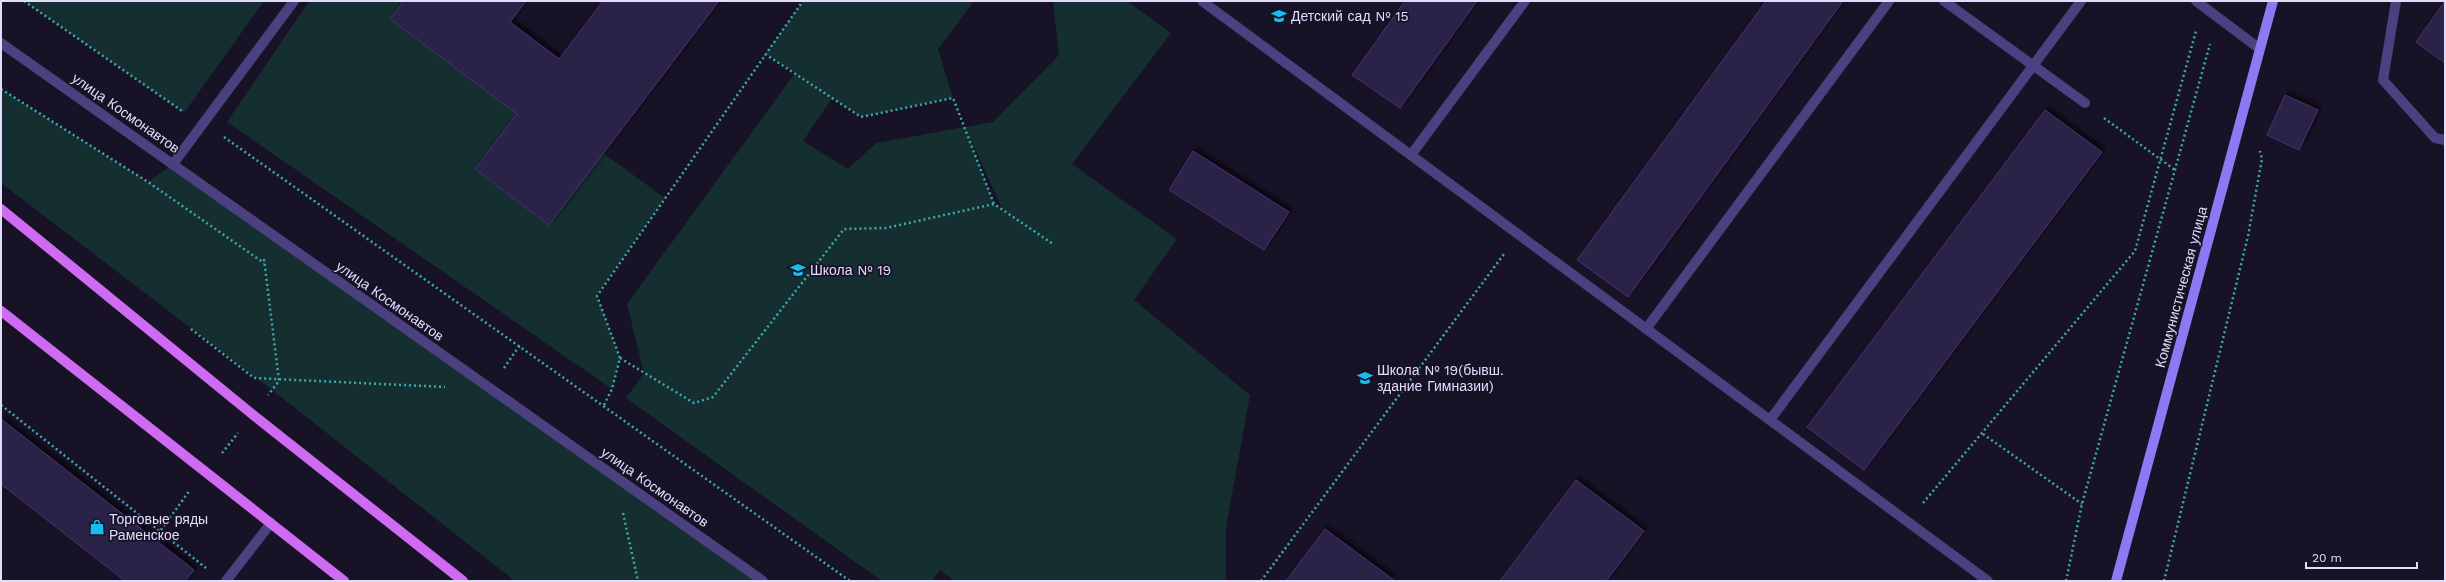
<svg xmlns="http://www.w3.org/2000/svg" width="2446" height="582" viewBox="0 0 2446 582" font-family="'Work Sans',sans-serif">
	<defs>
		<filter id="shadow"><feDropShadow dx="3.5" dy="-3.5" stdDeviation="2" flood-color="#0009"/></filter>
	</defs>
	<rect width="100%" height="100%" fill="#181227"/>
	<path fill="#152e30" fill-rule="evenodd" d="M 24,1 L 264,1 L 184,113 Z
		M 309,1 L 404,1 L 390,19 L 517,114 L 475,169 L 549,225 L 603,153 L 665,198 L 597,295 L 620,358 L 612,389 L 227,122 Z
		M 803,1 L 974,1 L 938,49 L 953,98 L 861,117 L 832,98 L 803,141 L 848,169 L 876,143 L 993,122 L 1059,55 L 1053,1 L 1127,1 L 1171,33 L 1072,164 L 1177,239 L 1134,300 L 1250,395 L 1226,527 L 1226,581 L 955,581 L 940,570 L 932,581 L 882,581 L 626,398 L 644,373 L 627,304 L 795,73 L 765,54 ZM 969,136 L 1002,208 L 1002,209 L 994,204 Z
		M 1,89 L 148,182 L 173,164 L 761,581 L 515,581 L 272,390 L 1,183 Z"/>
	<path fill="#2c2046" stroke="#463470" filter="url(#shadow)" d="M 404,1 L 526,1 L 510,22 L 559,59 L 603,1 L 719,1 L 549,225 L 475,169 L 517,114 L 390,19 Z
		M 1405,1 L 1477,1 L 1400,108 L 1352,75 Z
		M 1766,1 L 1843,1 L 1628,297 L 1577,260 Z
		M 2445,1 L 2445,63 L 2416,42 Z
		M 2285,95 L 2318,110 L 2299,150 L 2267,135 Z
		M 2045,110 L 2102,152 L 1864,470 L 1807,427 Z
		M 1193,151 L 1289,212 L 1264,250 L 1169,190 Z
		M 1,419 L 194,570 L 185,581 L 125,581 L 1,484 Z
		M 1576,480 L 1644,531 L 1606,581 L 1500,581 Z
		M 1325,529 L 1395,581 L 1286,581 Z"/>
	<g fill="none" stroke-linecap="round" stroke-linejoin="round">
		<path stroke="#3baab0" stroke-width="2.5" stroke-dasharray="2 3" stroke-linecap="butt" d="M 24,1 L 182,111
			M 765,54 L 861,117 L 953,98 L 994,204
			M 1,89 L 148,182 L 264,263
			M 2104,118 L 2175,170
			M 224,137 L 850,581
			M 264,259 L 279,381 L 268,395
			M 191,329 L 254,378 L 445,387
			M 620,358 L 694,403 L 713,397 L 844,229 L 886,228 L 994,204 L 1053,244
			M 504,368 L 520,345
			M 1,405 L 206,568
			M 604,405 L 612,389 L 620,358 L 597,296 L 803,1
			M 1983,434 L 2082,504
			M 222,453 L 238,433
			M 1923,503 L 2135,251 L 2196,31
			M 623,513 L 638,581
			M 161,530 L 190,490
			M 1261,581 L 1504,254
			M 2066,581 L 2082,504 L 2210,44
			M 2164,581 L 2248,236 L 2262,159 L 2260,151"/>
		<path stroke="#4b4181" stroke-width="10" d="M 1944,1 L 2085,103
			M 2196,1 L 2260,49
			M 2396,1 L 2383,80 L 2435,138 L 2445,140
			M 1411,155 L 1525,1
			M 1646,329 L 1889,1
			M 1770,420 L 2081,1
			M 226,581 L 271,523"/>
		<path stroke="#4b4181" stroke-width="10" d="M 1202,1 L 1988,581
			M 1,43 L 763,581
			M 173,164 L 294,1"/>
		<path stroke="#8b7af4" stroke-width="10" d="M 2116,581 L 2273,1"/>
		<path stroke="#cf6bf2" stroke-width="10" d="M 1,209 L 252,414 L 463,581
			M 1,311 L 344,581"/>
	</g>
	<defs>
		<g id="school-bare" transform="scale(1.2)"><path d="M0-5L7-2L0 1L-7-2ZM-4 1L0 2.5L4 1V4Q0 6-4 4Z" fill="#17beeb" stroke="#181227" stroke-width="2.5" paint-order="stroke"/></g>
		<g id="shop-bare" transform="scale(1.2)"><path d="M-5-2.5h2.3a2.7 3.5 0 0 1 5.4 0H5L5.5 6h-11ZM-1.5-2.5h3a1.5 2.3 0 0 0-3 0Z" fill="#17beeb" stroke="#181227" stroke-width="2.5" paint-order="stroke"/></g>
	</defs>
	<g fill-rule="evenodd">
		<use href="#school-bare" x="1279" y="16"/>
		<use href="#school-bare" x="798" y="270"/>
		<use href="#school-bare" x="1365" y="378"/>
		<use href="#shop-bare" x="97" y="527"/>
	</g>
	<g text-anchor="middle" stroke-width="3.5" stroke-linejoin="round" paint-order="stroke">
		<g font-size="14" fill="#e2dbfc" stroke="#181227" text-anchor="start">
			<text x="1291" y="21">Детский сад № 15</text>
			<text x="810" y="275">Школа № 19</text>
			<text x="1377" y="375">Школа № 19(бывш.<tspan x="1377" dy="16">здание Гимназии)</tspan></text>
			<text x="109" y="524">Торговые ряды<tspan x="109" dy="16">Раменское</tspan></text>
		</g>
		<g font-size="14" fill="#e2dbfc" stroke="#181227">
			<text transform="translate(126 113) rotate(35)" y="5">улица Космонавтов</text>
			<text transform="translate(2181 287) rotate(-75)" y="5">Коммунистическая улица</text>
			<text transform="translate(390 301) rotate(35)" y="5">улица Космонавтов</text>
			<text transform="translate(655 487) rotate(35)" y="5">улица Космонавтов</text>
		</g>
	</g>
	<rect width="2446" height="582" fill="none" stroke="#e2dbfc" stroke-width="4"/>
	<path d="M2306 562v6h111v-6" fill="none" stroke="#e2dbfc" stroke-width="2"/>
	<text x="2312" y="562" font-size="12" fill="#e2dbfc" stroke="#181227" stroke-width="3" paint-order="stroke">20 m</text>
</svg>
